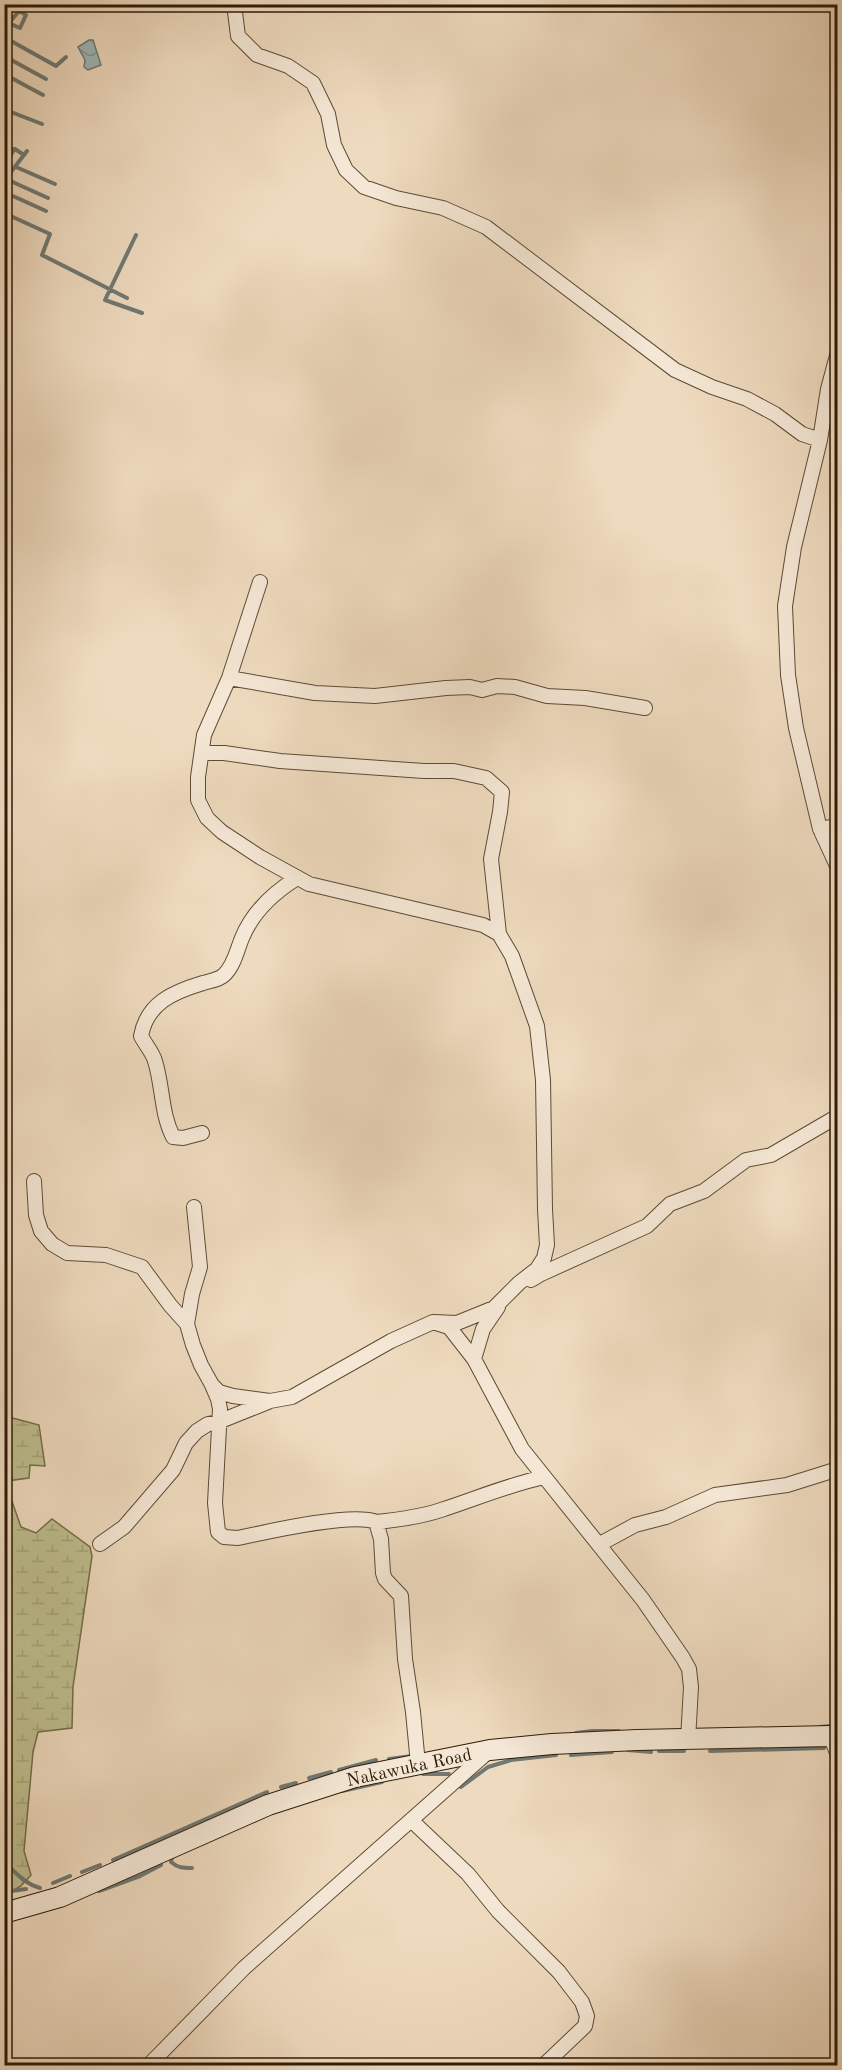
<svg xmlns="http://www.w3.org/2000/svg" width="842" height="2070" viewBox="0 0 842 2070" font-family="'Old Standard TT',serif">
	<defs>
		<pattern id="wetland-marsh" width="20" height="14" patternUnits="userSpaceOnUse" patternTransform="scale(1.5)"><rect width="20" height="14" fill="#bebe8e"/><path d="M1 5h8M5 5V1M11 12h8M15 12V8" fill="none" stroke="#a4a379"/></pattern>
		<pattern id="water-waves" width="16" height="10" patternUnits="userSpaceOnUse" patternTransform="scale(1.5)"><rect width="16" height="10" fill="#9cb8ba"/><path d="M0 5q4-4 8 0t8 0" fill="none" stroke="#809595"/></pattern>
	</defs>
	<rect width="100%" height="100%" fill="#eedabe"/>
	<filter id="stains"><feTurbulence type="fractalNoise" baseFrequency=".00333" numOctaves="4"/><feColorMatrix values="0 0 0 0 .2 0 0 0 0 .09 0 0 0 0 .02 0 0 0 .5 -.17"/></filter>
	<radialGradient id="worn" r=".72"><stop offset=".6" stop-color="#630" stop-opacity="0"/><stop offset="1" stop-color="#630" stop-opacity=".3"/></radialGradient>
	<path fill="url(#wetland-marsh)" stroke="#766c4b" stroke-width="1.5" d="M 5,1416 L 39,1425 L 45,1466 L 30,1465 L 29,1478 L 7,1481 L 7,1485 L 5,1485 Z
		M 9,1493 L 21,1527 L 36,1533 L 52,1519 L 90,1547 L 92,1556 L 73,1687 L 72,1728 L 38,1732 L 33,1752 L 24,1851 L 31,1875 L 21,1886 L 5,1896 L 5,1854 L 10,1853 L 8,1812 L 4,1809 L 4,1494 Z"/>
	<path fill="url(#water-waves)" stroke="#707973" stroke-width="1.5" d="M 89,40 L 93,40 L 101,65 L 88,70 L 84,67 L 85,60 L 78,47 Z"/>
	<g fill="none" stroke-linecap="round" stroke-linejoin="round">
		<path stroke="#707973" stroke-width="4" d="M 75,4 L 86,8 L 87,4
			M 4,21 L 20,28 L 26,15 L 19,11 L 9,23
			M 4,33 L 11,41 L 56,66 L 66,57
			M 4,56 L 46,79
			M 4,74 L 43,95
			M 4,110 L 8,103
			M 4,125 L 6,126 L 11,112 L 42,124
			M 4,149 L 15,149 L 24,155
			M 4,165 L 14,150
			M 16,167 L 55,184
			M 6,179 L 48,198
			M 4,181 L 27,151
			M 4,192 L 46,211
			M 4,213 L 50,234 L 42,255 L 127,298
			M 136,235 L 105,300 L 142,313
			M 4,503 L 9,504
			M 820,1727 L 831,1726
			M 576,1733 L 592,1731 L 619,1731
			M 628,1750 L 651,1752
			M 659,1751 L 684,1751
			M 710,1751 L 824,1748
			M 571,1755 L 612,1752
			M 389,1759 L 412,1756
			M 339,1770 L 376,1760
			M 423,1774 L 449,1774
			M 309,1778 L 331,1772
			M 281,1787 L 296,1783
			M 461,1787 L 488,1767 L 511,1760 L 556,1755
			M 342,1791 L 382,1782
			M 172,1857 L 171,1862 C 178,1868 183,1868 192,1868
			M 113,1860 L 267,1792
			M 4,1862 C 15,1872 25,1884 40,1888
			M 82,1872 L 100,1865
			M 53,1883 L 70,1876
			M 99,1891 L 140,1876 L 161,1865
			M 4,1892 L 26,1889"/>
		<g stroke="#5e4b36" stroke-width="16">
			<path id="minor" d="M 234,4 L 238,36 L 257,55 L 288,66 L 313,83 L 328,114 L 334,145 L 346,170 L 364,187 L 396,198 L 443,208 L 486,227 L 675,370 L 712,387 L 747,399 L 775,414 L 802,434 L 820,440
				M 838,352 L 828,389 L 820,440 L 794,547 L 785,606 L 788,675 L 796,728 L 820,829 L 838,868
				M 260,582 L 229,678 L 204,735 L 198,777 L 198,800 L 207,818 L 222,832 L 260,857 L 309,884 L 483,925 L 499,934 L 512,956 L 537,1026 L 543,1080 L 545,1209 L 547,1245 L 544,1258 L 537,1269 L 519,1283 L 494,1308 L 457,1323 L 433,1322
				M 229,678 L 315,693 L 375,696 L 446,688 L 470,687 L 482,690 L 497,686 L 515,687 L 547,696 L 585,698 L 645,708
				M 203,753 L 224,753 L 280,761 L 424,771 L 454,771 L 486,778 L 502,792 L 500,812 L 491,859 L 499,934
				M 820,829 L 838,826
				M 202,1133 L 183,1138 L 173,1137 C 161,1113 163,1087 155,1061 C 153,1053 145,1044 141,1036 C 147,1003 173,992 203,983 C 209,981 219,980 224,975 C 234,966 237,950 242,938 C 253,911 273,893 297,878
				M 34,1181 L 36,1215 L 41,1231 L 52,1244 L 67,1253 L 106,1255 L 142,1267 L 170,1305 L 187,1324
				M 194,1207 L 200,1267 L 192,1294 L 187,1324 L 193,1345 L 201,1365 L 212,1385 L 219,1392 L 233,1396 L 270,1401 L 292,1397 L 391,1341 L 433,1322 L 449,1327 L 474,1359
				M 531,1280 L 541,1274 L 647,1226 L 670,1204 L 704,1191 L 746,1160 L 771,1155 L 838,1116
				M 498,1307 L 483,1329 L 474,1359 L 522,1449 L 643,1600 L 683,1658 L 689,1669 L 691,1687 L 688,1740
				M 212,1385 L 218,1399 L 220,1409 L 215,1503 L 218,1532 L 224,1537 L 238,1538 C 266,1532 352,1512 376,1522 L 381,1539 L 383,1573 L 385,1579 L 401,1596 L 405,1659 L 413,1712 L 418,1764
				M 376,1522 C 397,1520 420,1517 441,1510 C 475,1499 508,1485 544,1477
				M 100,1544 L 124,1527 L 173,1470 L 186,1443 L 197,1431 L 208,1424 L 218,1422 L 268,1402
				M 600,1544 L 635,1525 L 666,1517 L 715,1495 L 787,1485 L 838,1469
				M 830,1736 L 838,1755
				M 411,1820 L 468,1874 L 498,1911 L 559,1972 L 582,2002 L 587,2016 L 585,2026 L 543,2066
				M 148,2066 L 244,1968 L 489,1751"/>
		</g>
		<g stroke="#2e1b08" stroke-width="22">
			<path id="secondary" d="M 4,1913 L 60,1897 L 268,1805 L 355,1777 L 490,1750 L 552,1744 L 637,1740 L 830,1736 L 838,1738"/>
		</g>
		<use href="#minor" stroke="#f4e7d5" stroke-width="14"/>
		<use href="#secondary" stroke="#f4e7d5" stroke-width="20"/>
	</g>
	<g text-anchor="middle" stroke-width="4.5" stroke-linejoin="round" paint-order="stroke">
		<g font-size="18" fill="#2e1b08" stroke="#f4e7d5">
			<text transform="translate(409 1767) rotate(-12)" y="6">Nakawuka Road</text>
		</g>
	</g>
	<rect width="842" height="2070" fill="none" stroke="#eedabe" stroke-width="24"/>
	<rect x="6" y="6" width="830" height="2058" fill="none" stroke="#2e1b08" stroke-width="3"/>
	<rect x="12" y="12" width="818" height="2046" fill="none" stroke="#2e1b08" stroke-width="1.5"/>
	<rect width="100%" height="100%" filter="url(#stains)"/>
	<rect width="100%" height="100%" fill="url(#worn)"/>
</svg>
